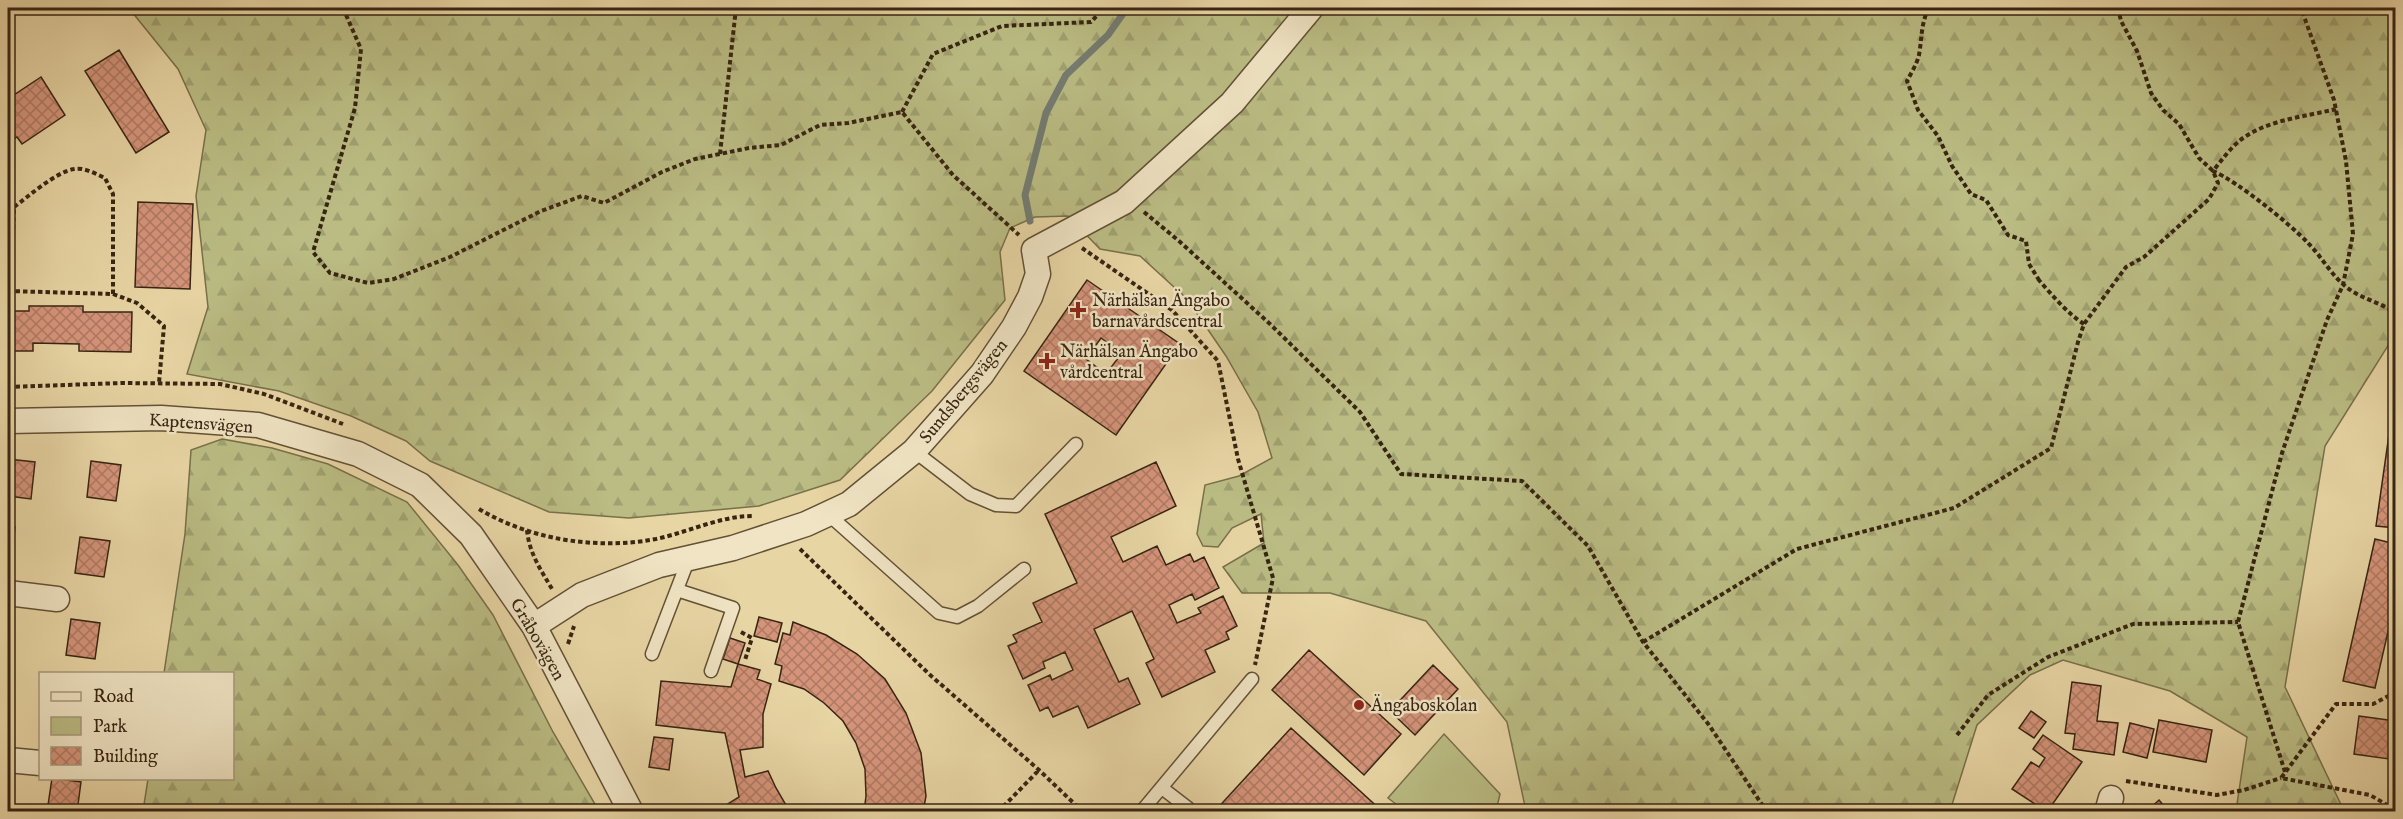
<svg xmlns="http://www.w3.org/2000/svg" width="2403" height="819" viewBox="0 0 2403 819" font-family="'IM FELL English',serif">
	<defs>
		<pattern id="forest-firs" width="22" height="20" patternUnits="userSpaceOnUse" patternTransform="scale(1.5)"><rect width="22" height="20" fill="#babc83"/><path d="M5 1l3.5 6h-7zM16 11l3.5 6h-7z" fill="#a0a170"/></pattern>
		<pattern id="building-cross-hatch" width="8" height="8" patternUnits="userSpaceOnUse" patternTransform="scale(1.5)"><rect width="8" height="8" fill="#d5947a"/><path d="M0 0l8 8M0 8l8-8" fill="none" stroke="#ae7963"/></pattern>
	</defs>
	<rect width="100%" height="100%" fill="#e8d5a4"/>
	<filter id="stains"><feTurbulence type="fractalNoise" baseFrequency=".00333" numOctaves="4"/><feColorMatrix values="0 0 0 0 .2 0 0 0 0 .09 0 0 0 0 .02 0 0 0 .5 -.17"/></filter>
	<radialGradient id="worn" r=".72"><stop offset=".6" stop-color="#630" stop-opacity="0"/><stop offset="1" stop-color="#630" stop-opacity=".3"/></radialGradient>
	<path fill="url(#forest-firs)" stroke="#78704a" stroke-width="1.5" d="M 120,8 L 2395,8 L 2395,339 L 2389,344 L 2325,446 L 2285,687 L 2344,811 L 2236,811 L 2247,737 L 2170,691 L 2063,660 L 2030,675 L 1977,725 L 1950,811 L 1526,811 L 1507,722 L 1426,621 L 1330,593 L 1242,593 L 1223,567 L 1264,543 L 1261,514 L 1232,528 L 1218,547 L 1203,546 L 1197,534 L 1205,485 L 1239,476 L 1272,458 L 1258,412 L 1226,356 L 1187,299 L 1140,256 L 1100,249 L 1068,216 L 1035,217 L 1010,228 L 1000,252 L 1005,300 L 932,391 L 840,480 L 759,506 L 629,518 L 549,512 L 430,461 L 406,441 L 351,416 L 279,391 L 187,374 L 208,307 L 196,196 L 206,130 L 178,69 L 132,12 Z
		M 222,439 L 272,448 L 328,464 L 407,502 L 458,565 L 493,615 L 553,732 L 599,811 L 143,811 L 148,779 L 232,778 L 232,674 L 164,673 L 185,534 L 191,450 Z"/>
	<path fill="#babc83" stroke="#78704a" stroke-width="1.5" d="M 1444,734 L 1500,794 L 1496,811 L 1405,811 L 1388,798 Z"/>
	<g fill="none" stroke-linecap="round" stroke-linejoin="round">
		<path stroke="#737c71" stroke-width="7" d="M 1030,221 L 1025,195 L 1046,113 L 1066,75 L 1108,35 L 1127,8"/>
	</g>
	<path fill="url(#building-cross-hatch)" stroke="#372512" stroke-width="1.5" fill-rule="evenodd" d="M 119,50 L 169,132 L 136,153 L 85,71 Z
		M 41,77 L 65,115 L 22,144 L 17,137 L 8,143 L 8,99 Z
		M 138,202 L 193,204 L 190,289 L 135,287 Z
		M 1087,280 L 1180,344 L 1116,435 L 1024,371 ZM 1101,338 L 1122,353 L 1106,374 L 1086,359 Z
		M 29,306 L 83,306 L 83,312 L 132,312 L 131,352 L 79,351 L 79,344 L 33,343 L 33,351 L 8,351 L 8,311 L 29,311 Z
		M 2396,385 L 2396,528 L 2376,526 Z
		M 8,459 L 35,462 L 31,499 L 8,496 Z
		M 91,461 L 121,465 L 116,501 L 87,497 Z
		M 1156,462 L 1176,506 L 1111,537 L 1123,562 L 1157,546 L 1166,565 L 1190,554 L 1194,562 L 1204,557 L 1219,588 L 1195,600 L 1192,594 L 1169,605 L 1177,623 L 1201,613 L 1198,608 L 1223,596 L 1237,626 L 1226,632 L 1229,639 L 1205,650 L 1215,672 L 1162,697 L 1146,663 L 1154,659 L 1132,611 L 1094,629 L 1119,682 L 1128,678 L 1140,704 L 1088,728 L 1078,706 L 1053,717 L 1048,707 L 1040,711 L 1028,685 L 1050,675 L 1052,680 L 1073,670 L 1065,652 L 1043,662 L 1045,668 L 1023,679 L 1008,646 L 1017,642 L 1013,635 L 1042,622 L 1033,603 L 1077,583 L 1045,514 Z
		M 8,526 L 15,527 L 11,562 L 8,562 Z
		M 80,537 L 110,541 L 104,577 L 75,573 Z
		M 2375,539 L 2396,544 L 2396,597 L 2375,688 L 2343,681 Z
		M 759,617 L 782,623 L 777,642 L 754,636 Z
		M 71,619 L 100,623 L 95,659 L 66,655 Z
		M 793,622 L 826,635 L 857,654 L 885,679 L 906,713 L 921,753 L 926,796 L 923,812 L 864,812 L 866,796 L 865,769 L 856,743 L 843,721 L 824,703 L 804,689 L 779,681 L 782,666 L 775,664 L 783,633 L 790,635 Z
		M 730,638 L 745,643 L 738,664 L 723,659 Z
		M 1309,650 L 1401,734 L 1364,775 L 1272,690 Z
		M 738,664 L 760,670 L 757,679 L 771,684 L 763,714 L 763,747 L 740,750 L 745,777 L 768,771 L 776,788 L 790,812 L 715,812 L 739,797 L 725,733 L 656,725 L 661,681 L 731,687 Z
		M 1433,665 L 1458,689 L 1415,735 L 1390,711 Z
		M 2072,682 L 2101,686 L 2097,721 L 2118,723 L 2114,755 L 2073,749 L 2075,734 L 2065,733 Z
		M 2031,711 L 2046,722 L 2034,738 L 2019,728 Z
		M 2359,716 L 2395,721 L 2396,763 L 2389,762 L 2390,759 L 2354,754 Z
		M 2159,720 L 2212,730 L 2206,762 L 2153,752 Z
		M 2130,723 L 2154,729 L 2147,758 L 2123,752 Z
		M 1291,728 L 1383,812 L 1298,812 L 1294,808 L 1291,812 L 1214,812 Z
		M 2043,735 L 2082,762 L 2047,812 L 2012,789 L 2031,762 L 2039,767 L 2045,758 L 2033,749 Z
		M 654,737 L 673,739 L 669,770 L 649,767 Z
		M 52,778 L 81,782 L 77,812 L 47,812 Z
		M 2159,800 L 2169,812 L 2146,812 Z"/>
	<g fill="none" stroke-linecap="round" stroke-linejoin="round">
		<g stroke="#635136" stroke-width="15">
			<path id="service" d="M 914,451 L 970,494 L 996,505 L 1016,506 L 1076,444
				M 829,515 L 939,613 L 957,617 L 978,606 L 1024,569
				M 677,590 L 733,608 L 711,671
				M 652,654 L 689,558
				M 1162,788 L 1188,808
				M 1141,812 L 1252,679"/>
		</g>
		<g stroke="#635136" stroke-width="27">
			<path id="minor" d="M 8,421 L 161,418 L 258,425 L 358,454 L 420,485 L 471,535 L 534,626 L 631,812
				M 8,593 L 57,599
				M 534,626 L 582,595 L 659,565 L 733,548 L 806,524 L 849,504 L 914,451 L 982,374 L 1014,327 L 1030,297 L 1038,274 L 1034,250 L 1124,202 L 1232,103 L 1311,8
				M 8,760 L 40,763
				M 2107,812 L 2111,798"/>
		</g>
		<path stroke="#372512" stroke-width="4" stroke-dasharray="4.5 3" stroke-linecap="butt" d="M 343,8 L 361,49 L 355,108 L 313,252 L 330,273 L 368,283 L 394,279 L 450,257 L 541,211 L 582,196 L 604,203 L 662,172 L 695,159 L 749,148 L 781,145 L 820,125 L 848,123 L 902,112 L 953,175 L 1019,235
			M 1929,8 C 1921,22 1922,38 1919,55 C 1917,64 1911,73 1907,81 L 1918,110 L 1938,136 L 1952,166 L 1971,194 L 1986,200 L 2008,235 L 2026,241 L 2029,264 L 2039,280
			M 2336,109 C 2304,117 2264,120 2238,142 C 2228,151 2221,161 2213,171 C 2238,182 2289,223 2308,243 C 2321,256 2330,273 2344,285 C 2359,299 2380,301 2396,314
			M 902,112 L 933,54 L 1002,26 L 1091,22 L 1104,8
			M 720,154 L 736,8
			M 8,206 L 14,207
			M 1144,212 L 1179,241 L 1270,324 L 1360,412 L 1401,474 L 1522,481 L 1588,546 L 1643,642 L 1709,725 L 1767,812
			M 1082,248 L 1172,310 L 1218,361 L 1238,459 L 1273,578 L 1255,665
			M 2038,279 C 2051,294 2068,314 2084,324
			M 8,291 L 113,294 L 113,194 L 105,178 C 96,174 84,167 74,169 C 56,172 29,196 14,207 L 11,290
			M 113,294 L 137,303 L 164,326 L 159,383
			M 8,387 L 121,383 L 220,384 L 264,394 L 343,424
			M 479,509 C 531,540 597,550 656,539 C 689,532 720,516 753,516
			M 527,530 C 529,553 541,570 552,589
			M 800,549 L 929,674 L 1039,770 L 1083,812
			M 741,632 L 752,638 L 745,660
			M 1643,642 L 1797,549 L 1954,508 L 2051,448 L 2078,342 L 2084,324 L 2126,267 L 2144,257 L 2209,199 L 2218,183 L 2213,171 L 2199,158 L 2179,124 L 2163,110 L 2151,93 L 2137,51 L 2121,21 L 2118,8
			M 568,644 L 574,626
			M 2396,692 L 2373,704 L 2336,704 L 2281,778 L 2370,795 L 2396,810
			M 1957,735 L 1988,695 L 2048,657 L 2133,624 L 2238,622
			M 2285,772 L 2238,622 L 2282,453 L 2327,320 L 2343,285 L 2353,234 L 2346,161 L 2334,100 L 2301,8
			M 2126,781 L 2217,795 L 2244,790 L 2281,778
			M 998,812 L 1039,770"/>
		<use href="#service" stroke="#f0e4c4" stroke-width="12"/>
		<use href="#minor" stroke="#f0e4c4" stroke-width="24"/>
	</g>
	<g fill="#8f2418" stroke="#f0e4c4" stroke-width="2">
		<path d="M1075 301h6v6h6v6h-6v6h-6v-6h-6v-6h6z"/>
		<path d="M1044 352h6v6h6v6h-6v6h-6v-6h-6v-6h6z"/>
		<circle cx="1359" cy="705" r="6"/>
	</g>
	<g text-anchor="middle" stroke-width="5" stroke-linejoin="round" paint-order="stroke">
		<g font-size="18" fill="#372512" stroke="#f0e4c4" text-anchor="start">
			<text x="1092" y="306">Närhälsan Ängabo<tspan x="1092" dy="21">barnavårdscentral</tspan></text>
			<text x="1060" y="357">Närhälsan Ängabo<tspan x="1060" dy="21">vårdcentral</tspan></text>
			<text x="1371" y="711">Ängaboskolan</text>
		</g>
		<g font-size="18" fill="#372512" stroke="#f0e4c4">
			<text transform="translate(963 391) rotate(-51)" y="6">Sundsbergsvägen</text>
			<text transform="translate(201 423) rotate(4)" y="6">Kaptensvägen</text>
			<text transform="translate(538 639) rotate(60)" y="6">Gråbovägen</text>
		</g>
	</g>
	<rect width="2403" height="819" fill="none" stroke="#e8d5a4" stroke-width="30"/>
	<rect x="9" y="9" width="2385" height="801" fill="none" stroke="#372512" stroke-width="3"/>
	<rect x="15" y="15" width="2373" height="789" fill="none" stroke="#372512" stroke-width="1.5"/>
	<rect x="39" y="672" width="195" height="108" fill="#f0e4c4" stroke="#a6987d" stroke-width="1.5"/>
	<rect x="51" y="692" width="30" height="9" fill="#f0e4c4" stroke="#a6987d" stroke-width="1.5"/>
	<text x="93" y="702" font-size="18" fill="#372512">Road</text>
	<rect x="51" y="717" width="30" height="18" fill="#babc83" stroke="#a6987d" stroke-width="1.5"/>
	<text x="93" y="732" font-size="18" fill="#372512">Park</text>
	<rect x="51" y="747" width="30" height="18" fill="url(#building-cross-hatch)" stroke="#a6987d" stroke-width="1.5"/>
	<text x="93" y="762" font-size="18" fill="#372512">Building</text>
	<rect width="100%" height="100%" filter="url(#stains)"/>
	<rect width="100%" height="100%" fill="url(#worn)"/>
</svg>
